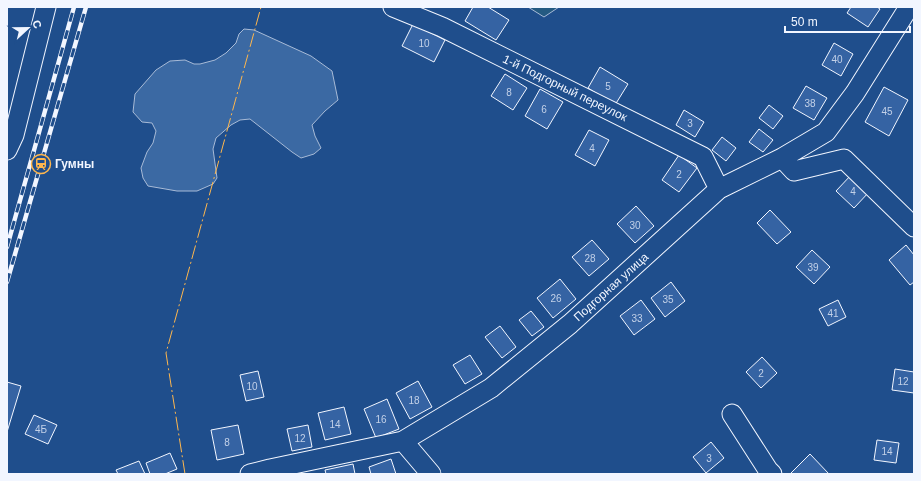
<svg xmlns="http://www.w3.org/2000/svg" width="921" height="481" viewBox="0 0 921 481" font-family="Arial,sans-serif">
	<rect width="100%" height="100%" fill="#1f4e8c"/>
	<path fill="#245a82" stroke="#a8bbd7" d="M 528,7 L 559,7 L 544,17 Z"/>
	<path fill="#3b69a3" stroke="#a8bbd7" d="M 244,29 L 254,30 L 311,56 L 332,71 L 338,100 L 325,111 L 312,125 L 315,136 L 321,148 L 314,154 L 301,158 L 292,152 L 250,119 L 240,120 L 231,125 L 216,138 L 213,149 L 217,178 L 213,184 L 197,191 L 177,191 L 148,186 L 143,178 L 141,168 L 147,152 L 153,143 L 156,131 L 152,123 L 142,122 L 133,112 L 135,94 L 156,70 L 170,61 L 185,60 L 194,64 L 200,64 L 215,60 L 226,53 L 236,43 L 239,34 Z"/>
	<path fill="#3563a3" stroke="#f2f6ff" d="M 473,7 L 488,7 L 509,20 L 496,40 L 465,21 Z
		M 851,7 L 877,7 L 880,9 L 868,27 L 847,13 Z
		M 413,24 L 445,40 L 434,62 L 402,46 Z
		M 834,43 L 853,54 L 841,76 L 822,65 Z
		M 600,67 L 628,84 L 615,105 L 588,88 Z
		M 505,74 L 527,88 L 513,110 L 491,96 Z
		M 806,86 L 827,98 L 814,120 L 793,108 Z
		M 884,87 L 908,100 L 889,136 L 865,122 Z
		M 540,89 L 563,102 L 547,129 L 525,116 Z
		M 769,105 L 783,116 L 773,129 L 759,118 Z
		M 684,110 L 704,122 L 695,137 L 676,125 Z
		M 759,129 L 773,140 L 763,152 L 749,142 Z
		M 589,130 L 609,140 L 595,166 L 575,155 Z
		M 722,137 L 736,148 L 726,161 L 712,150 Z
		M 679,155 L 697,168 L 679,192 L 662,180 Z
		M 852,174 L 870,191 L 854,208 L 836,191 Z
		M 636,206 L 654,226 L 635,243 L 617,224 Z
		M 770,210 L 791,232 L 777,244 L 757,223 Z
		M 592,240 L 609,259 L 589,276 L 572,257 Z
		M 906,245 L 914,255 L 914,282 L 910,285 L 889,260 Z
		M 812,250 L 830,267 L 814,284 L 796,267 Z
		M 560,279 L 576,299 L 553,318 L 537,298 Z
		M 671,282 L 685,301 L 665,317 L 651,298 Z
		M 641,300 L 655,319 L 634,335 L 620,316 Z
		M 838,300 L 846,317 L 828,326 L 819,309 Z
		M 531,311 L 544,327 L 532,336 L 519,320 Z
		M 500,326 L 516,347 L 502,358 L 485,337 Z
		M 470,355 L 482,374 L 465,384 L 453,365 Z
		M 762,357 L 777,373 L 761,388 L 746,372 Z
		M 895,369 L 914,372 L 914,393 L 892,390 Z
		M 258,371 L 264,397 L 246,401 L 240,375 Z
		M 418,381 L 432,407 L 410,419 L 396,393 Z
		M 7,382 L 21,386 L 7,432 Z
		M 387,399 L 399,429 L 376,438 L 364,409 Z
		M 344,407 L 351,434 L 325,440 L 318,413 Z
		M 34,415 L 57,425 L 48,444 L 25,434 Z
		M 238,425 L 244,454 L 217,460 L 211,430 Z
		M 308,425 L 312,447 L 292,451 L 287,429 Z
		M 877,440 L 899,443 L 896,463 L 874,460 Z
		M 711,442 L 724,458 L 706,473 L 693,457 Z
		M 170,453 L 177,469 L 165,474 L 150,474 L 146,463 Z
		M 810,454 L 829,474 L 792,474 L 791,473 Z
		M 391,459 L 396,474 L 371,474 L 369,467 Z
		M 139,461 L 145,474 L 118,474 L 116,470 Z
		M 353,464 L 355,474 L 326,474 L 325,470 Z"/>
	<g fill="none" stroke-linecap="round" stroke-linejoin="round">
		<g stroke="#f2f6ff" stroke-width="21">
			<path id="minor" d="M 393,7 L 442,27 L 703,157 L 719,189
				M 7,150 L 14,135 L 46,7
				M 782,158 L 794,171 L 844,159 L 914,227
				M 732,414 L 768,470 L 772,474
				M 403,441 L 431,474
				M 250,474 L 270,469 L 403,441 L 491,388 L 570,324 L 719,189 L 782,158 L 826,132 L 855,93 L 909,7"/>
		</g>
		<use href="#minor" stroke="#1f4e8c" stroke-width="19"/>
		<g stroke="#f2f6ff" stroke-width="4.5">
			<path id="rail" d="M 7,247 L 74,7
				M 7,282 L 86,7"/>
		</g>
		<use href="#rail" stroke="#1f4e8c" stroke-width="3" stroke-dasharray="9" stroke-linecap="butt"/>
		<path stroke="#ffb74d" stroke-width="1" stroke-dasharray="14 3 2 3" stroke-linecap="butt" d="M 185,474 L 166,353 L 261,7"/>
	</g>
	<defs>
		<g id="station-ring" transform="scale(1)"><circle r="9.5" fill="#1f4e8c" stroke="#ffb74d" stroke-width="1.5"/><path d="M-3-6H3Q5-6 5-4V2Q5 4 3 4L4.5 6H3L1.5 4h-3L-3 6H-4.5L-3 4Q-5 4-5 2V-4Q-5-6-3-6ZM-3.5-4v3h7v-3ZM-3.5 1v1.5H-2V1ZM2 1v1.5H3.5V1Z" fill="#ffb74d"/></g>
	</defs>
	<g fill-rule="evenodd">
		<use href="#station-ring" x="41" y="164"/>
	</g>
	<g text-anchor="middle" stroke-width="3" stroke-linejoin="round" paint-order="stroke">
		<g font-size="10" fill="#c3d1e8">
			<text x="424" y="47">10</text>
			<text x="837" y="63">40</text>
			<text x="608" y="90">5</text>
			<text x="509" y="96">8</text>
			<text x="810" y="107">38</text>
			<text x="544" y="113">6</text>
			<text x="887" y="115">45</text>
			<text x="690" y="127">3</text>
			<text x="592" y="152">4</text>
			<text x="679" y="178">2</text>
			<text x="853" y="195">4</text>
			<text x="635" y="229">30</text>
			<text x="590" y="262">28</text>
			<text x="813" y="271">39</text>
			<text x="556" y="302">26</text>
			<text x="668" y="303">35</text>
			<text x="833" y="317">41</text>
			<text x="637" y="322">33</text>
			<text x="761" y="377">2</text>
			<text x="903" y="385">12</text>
			<text x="252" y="390">10</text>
			<text x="414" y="404">18</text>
			<text x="381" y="423">16</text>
			<text x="335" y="428">14</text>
			<text x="41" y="433">4Б</text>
			<text x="300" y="442">12</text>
			<text x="227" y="446">8</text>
			<text x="887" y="455">14</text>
			<text x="709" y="462">3</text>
		</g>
		<g font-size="12" fill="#f2f6ff" stroke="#1f4e8c">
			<text transform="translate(565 88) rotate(26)" y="4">1-й Подгорный переулок</text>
			<text transform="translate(611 287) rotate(-42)" y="4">Подгорная улица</text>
		</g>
		<g font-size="12" font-weight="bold" fill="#f2f6ff" stroke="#1f4e8c" text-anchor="start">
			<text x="55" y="168">Гумны</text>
		</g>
	</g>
	<rect width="921" height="481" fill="none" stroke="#f2f6ff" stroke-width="16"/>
	<g transform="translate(28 28) rotate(68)" stroke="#1f4e8c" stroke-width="3" paint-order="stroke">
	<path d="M0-3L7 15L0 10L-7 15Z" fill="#f2f6ff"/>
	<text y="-6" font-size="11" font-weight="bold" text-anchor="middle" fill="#f2f6ff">С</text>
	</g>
	<path d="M785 26v6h125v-6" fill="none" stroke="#f2f6ff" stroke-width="2"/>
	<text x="791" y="26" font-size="12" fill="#f2f6ff" stroke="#1f4e8c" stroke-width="3" paint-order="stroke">50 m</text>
</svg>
